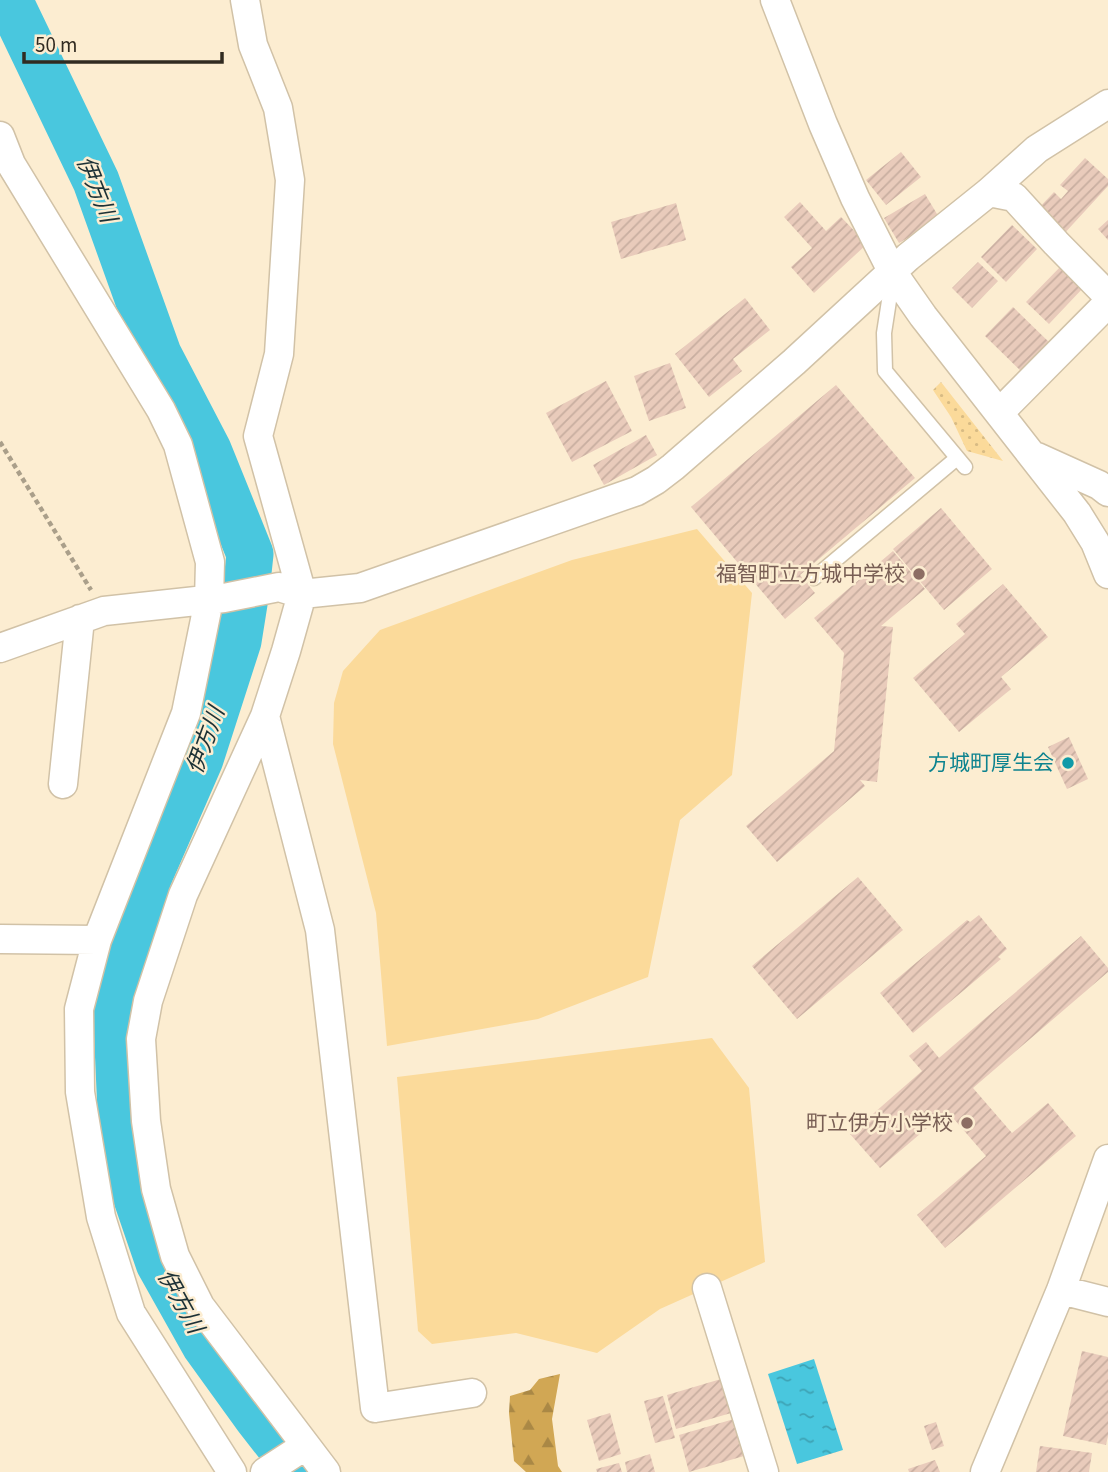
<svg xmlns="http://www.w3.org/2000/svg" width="1108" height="1472" viewBox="0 0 1108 1472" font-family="'Source Sans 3','Noto Sans JP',sans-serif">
	<defs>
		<pattern id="forest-firs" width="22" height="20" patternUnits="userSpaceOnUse" patternTransform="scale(1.75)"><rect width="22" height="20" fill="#d1a754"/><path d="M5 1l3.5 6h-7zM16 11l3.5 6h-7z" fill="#aa8845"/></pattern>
		<pattern id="park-dots" width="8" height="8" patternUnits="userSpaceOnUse" patternTransform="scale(1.75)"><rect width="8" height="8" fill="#fbda9a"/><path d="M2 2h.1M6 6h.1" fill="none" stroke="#d8bb84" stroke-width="1.8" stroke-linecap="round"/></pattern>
		<pattern id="water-ripples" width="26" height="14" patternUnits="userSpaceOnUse" patternTransform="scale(1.75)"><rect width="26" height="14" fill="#49c7de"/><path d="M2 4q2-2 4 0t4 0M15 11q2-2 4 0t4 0" fill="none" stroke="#3da2b4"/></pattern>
		<pattern id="building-hatch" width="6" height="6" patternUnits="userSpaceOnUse" patternTransform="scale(1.75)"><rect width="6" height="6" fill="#e9cbbb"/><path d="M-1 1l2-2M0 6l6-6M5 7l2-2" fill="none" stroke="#c8aea0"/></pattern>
	</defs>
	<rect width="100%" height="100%" fill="#fcedd1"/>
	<path fill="#fbda9a" d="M 697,529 L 752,593 L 732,775 L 680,820 L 648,977 L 538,1019 L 387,1046 L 376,913 L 333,744 L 334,703 L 343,671 L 380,630 L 572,560 Z
		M 712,1038 L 749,1088 L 765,1262 L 660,1309 L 597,1353 L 516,1333 L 432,1344 L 418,1331 L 397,1077 Z"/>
	<path fill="url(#forest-firs)" d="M 560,1374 L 552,1419 L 558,1466 L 562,1472 L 526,1472 L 514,1461 L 509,1413 L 510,1396 L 530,1390 L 539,1379 Z"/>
	<path fill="url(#park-dots)" d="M 941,382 L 1003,461 L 967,451 L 951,417 L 933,390 Z"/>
	<path fill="url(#water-ripples)" d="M 814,1359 L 843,1450 L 797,1464 L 768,1374 Z"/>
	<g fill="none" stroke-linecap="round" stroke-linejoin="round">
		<path stroke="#49c7de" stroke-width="47" d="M 9,0 L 96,181 L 158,354 L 208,450 L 250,554 L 246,591 L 238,641 L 200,759 L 149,876 L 130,935 L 116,1001 L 121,1112 L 135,1193 L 159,1263 L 205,1345 L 257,1417 L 300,1472"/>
	</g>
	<path fill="url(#building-hatch)" d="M 901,152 L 921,177 L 886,205 L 866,180 Z
		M 1085,158 L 1108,179 L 1108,186 L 1062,236 L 1035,212 L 1054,192 L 1061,199 L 1068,191 L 1060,185 Z
		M 925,194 L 940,219 L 899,243 L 884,218 Z
		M 800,202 L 826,231 L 841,217 L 867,244 L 814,293 L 791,267 L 812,248 L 784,217 Z
		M 676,203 L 686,240 L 621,259 L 611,222 Z
		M 1108,220 L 1108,240 L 1098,229 Z
		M 1012,225 L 1037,249 L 1006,282 L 981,257 Z
		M 978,262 L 998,281 L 972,308 L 952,288 Z
		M 1062,265 L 1084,287 L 1049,324 L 1026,302 Z
		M 745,298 L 770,330 L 733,359 L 742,371 L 709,397 L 675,354 Z
		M 1013,307 L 1052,345 L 1024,374 L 985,336 Z
		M 670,363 L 686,408 L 649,421 L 634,376 Z
		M 606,381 L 632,431 L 572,462 L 546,413 Z
		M 836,385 L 915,478 L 800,575 L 815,593 L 785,619 L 691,507 Z
		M 646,435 L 657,455 L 604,485 L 593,465 Z
		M 941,508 L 992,569 L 944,610 L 893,549 Z
		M 893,551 L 925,589 L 881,626 L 893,627 L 877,782 L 860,780 L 865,786 L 777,862 L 746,826 L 834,751 L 844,653 L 814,618 Z
		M 1003,584 L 1048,637 L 1001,677 L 1011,689 L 959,732 L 913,678 L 965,634 L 956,624 Z
		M 1069,737 L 1088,779 L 1067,789 L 1048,747 Z
		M 858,877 L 903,930 L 797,1019 L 752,966 Z
		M 979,915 L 1007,949 L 998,957 L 1001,959 L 913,1033 L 880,993 L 967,920 L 970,922 Z
		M 1081,936 L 1108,968 L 1108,972 L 973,1088 L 1012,1133 L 1048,1103 L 1076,1136 L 945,1248 L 917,1215 L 986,1156 L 947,1111 L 880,1168 L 850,1134 L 922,1071 L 909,1056 L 926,1042 L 939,1058 Z
		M 1082,1351 L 1108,1357 L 1108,1436 L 1106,1445 L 1063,1436 Z
		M 721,1379 L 731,1413 L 676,1429 L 667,1395 Z
		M 663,1396 L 675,1438 L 655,1443 L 644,1401 Z
		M 610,1413 L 621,1454 L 599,1461 L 587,1420 Z
		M 734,1419 L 744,1456 L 689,1472 L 679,1435 Z
		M 936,1422 L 944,1446 L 932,1450 L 924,1426 Z
		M 1040,1446 L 1092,1453 L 1089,1472 L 1036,1472 Z
		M 650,1454 L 655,1472 L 627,1472 L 625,1462 Z
		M 935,1460 L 940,1472 L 909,1472 L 908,1469 Z
		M 619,1463 L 622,1472 L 597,1472 L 596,1469 Z"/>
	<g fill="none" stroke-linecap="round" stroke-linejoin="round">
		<g stroke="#d1c2a7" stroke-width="17">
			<path id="service" d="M 893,275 L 884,333 L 885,371 L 965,467
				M 814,578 L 957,458"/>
		</g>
		<g stroke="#d1c2a7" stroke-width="31">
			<path id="minor" d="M 245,0 L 253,45 L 278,108 L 290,180 L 279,354 L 258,436 L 302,594 L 286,651 L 265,716 L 183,895 L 148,1001 L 141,1039 L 146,1121 L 156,1189 L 175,1256 L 200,1306 L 326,1472
				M 775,0 L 823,124 L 855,198 L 893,273 L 923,316 L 1077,513 L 1095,542 L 1108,574
				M 0,136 L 11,164 L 161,410 L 178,445 L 210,562 L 209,600 L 186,713 L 97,940 L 79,1009 L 80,1092 L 101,1217 L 131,1313 L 232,1472
				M 989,192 L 1014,197 L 1056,243 L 1108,296
				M 999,413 L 1108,303
				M 1037,457 L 1099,485 L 1108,492
				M 0,648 L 104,611 L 224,598 L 279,587 L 302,594 L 360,588 L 637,491 L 656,480 L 673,467 L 794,362 L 908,257 L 989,192 L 1037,149 L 1108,104
				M 265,716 L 320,930 L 375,1408 L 472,1393
				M 63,784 L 80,619
				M 0,939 L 97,940
				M 707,1288 L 764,1472
				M 1061,1290 L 1108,1302
				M 265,1472 L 305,1446
				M 985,1472 L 1061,1290 L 1108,1159"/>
		</g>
		<path stroke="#aa9f8a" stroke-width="4.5" stroke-dasharray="5 3.5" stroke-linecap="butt" d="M 0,442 L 91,590"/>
		<use href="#service" stroke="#fff" stroke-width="14"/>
		<use href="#minor" stroke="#fff" stroke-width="28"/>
	</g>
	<g fill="#8d6e63" stroke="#fcedd1" stroke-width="2.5">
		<circle cx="919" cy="574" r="7"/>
		<circle cx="967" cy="1123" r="7"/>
	</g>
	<circle fill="#0f9aa8" stroke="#fcedd1" stroke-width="2.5" cx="1068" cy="763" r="7"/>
	<g text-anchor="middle" stroke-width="5" stroke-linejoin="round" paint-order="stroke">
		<g font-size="21" fill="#785e54" stroke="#fcedd1" text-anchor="end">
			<text x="905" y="581">福智町立方城中学校</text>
			<text x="953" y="1130">町立伊方小学校</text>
		</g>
		<g font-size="21" fill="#0d838f" stroke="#fcedd1" text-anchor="end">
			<text x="1054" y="770">方城町厚生会</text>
		</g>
		<g font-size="23" font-style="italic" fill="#1c3136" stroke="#fcedd1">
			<text transform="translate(97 189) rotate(68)" y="8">伊方川</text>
			<text transform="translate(205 740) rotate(-70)" y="8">伊方川</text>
			<text transform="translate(181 1301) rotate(61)" y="8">伊方川</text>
		</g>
	</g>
	<path d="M24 52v10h198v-10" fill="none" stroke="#312b21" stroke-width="3.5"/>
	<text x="35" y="52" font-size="21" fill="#312b21" stroke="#fcedd1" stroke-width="5" paint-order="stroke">50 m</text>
</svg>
